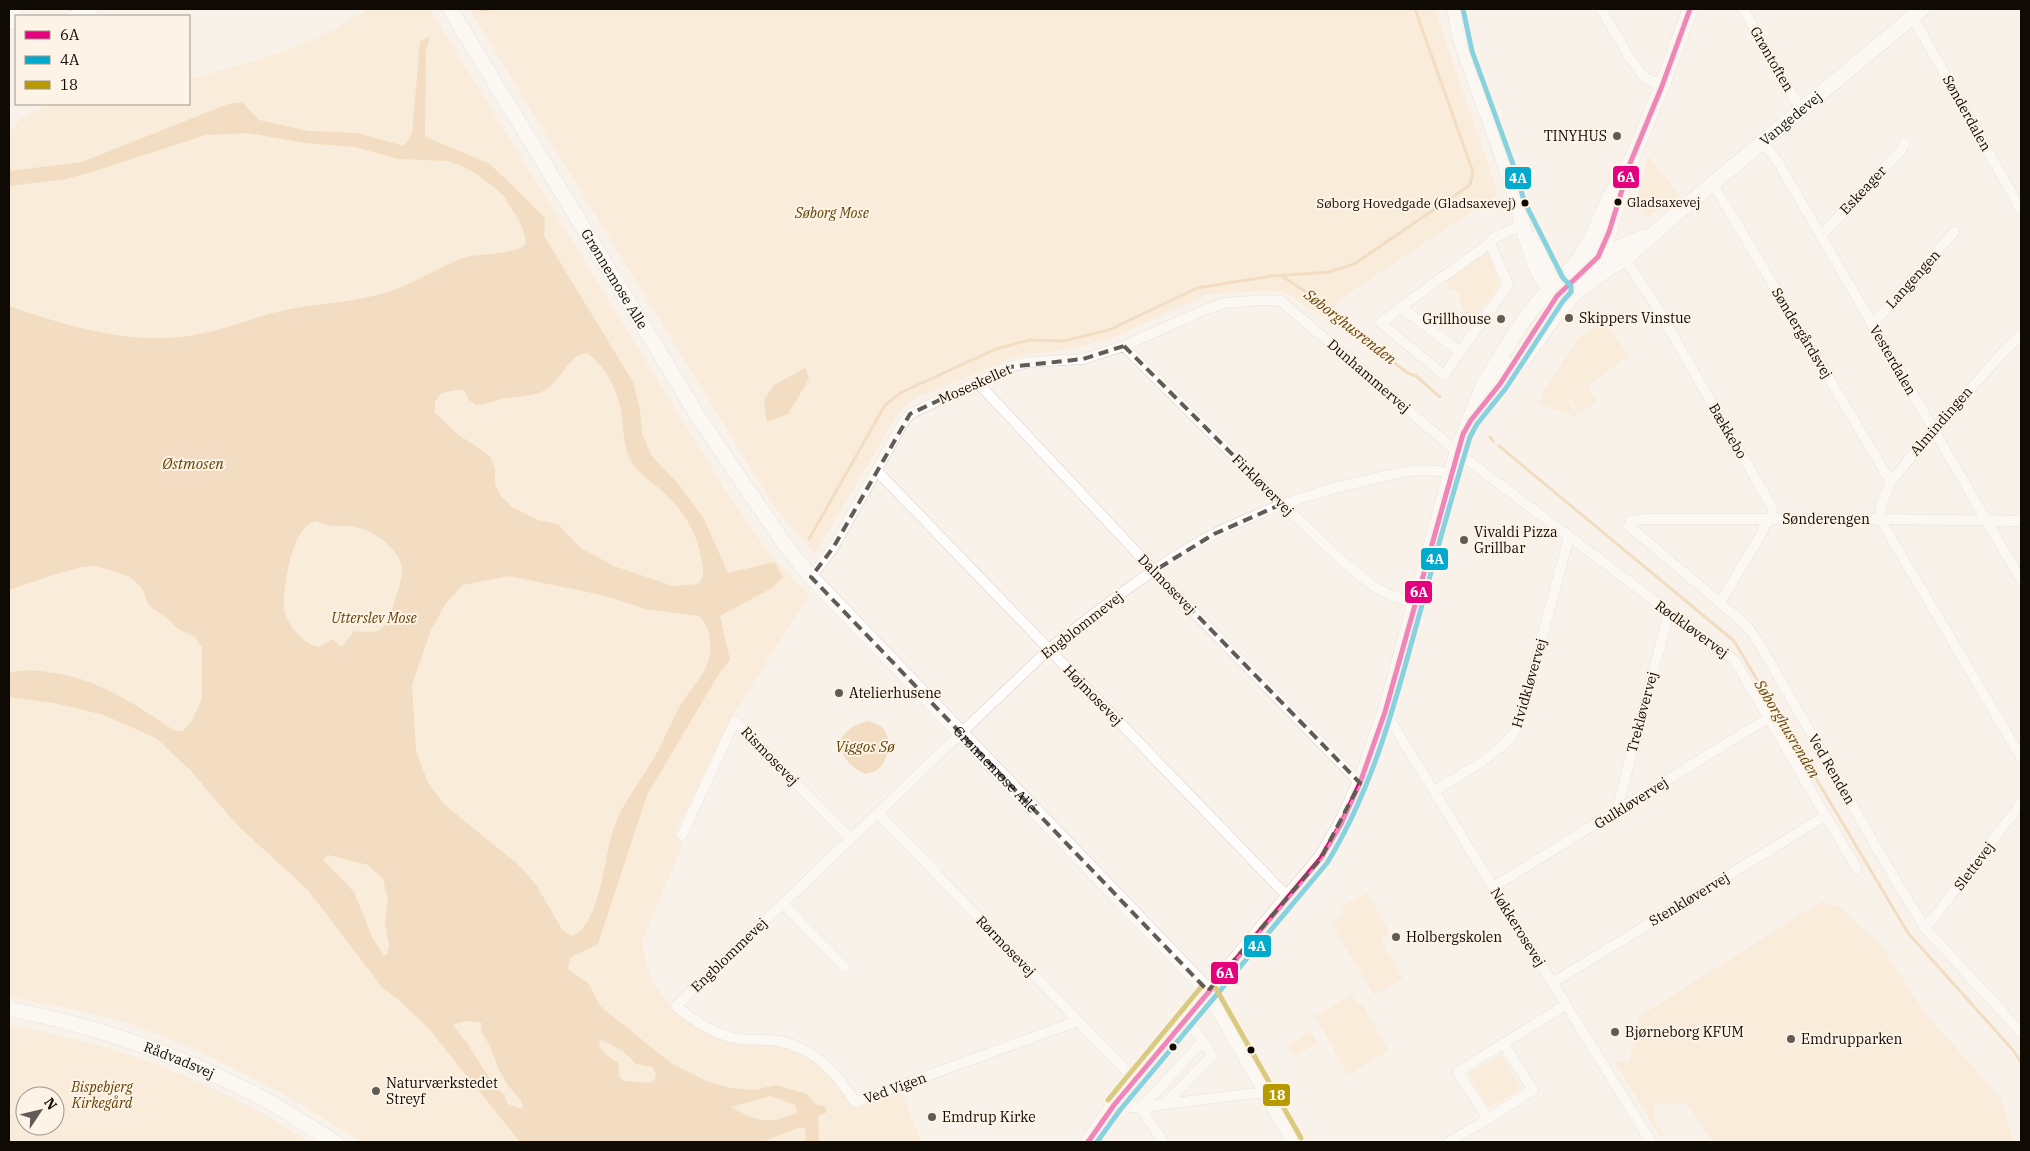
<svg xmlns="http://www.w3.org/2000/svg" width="2030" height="1151" viewBox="0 0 2030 1151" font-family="'IBM Plex Serif',serif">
	<rect width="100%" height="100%" fill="#f8f2eb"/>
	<path fill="#fce4c5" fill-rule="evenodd" d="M 368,9 L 430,9 L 727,493 L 771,556 L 809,595 L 735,712 L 675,832 L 682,846 L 642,942 L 646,962 L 655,986 L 674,1009 L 703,1029 L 781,1046 L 806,1055 L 841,1084 L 856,1109 L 902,1093 L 921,1142 L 362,1142 L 280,1092 L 199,1051 L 132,1024 L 68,1008 L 9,997 L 9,134 L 20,119 L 51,104 L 189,104 L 189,79 C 251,63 315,45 368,9 Z
		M 469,9 L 1435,9 L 1498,194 L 1343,297 L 1324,318 L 1288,294 L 1273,290 L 1208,294 L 1112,338 L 1075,348 L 1015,357 L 916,398 L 899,412 L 815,554 L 774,506 Z
		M 1648,156 L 1679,194 L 1648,217 L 1643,211 L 1635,206 Z
		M 1488,251 L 1500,285 L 1471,323 C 1464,317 1464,307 1458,300 L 1461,297 L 1454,289 L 1451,291 L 1446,281 Z
		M 1600,323 L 1609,327 L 1629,356 L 1567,400 L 1578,416 L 1577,417 L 1536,403 L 1541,399 L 1543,393 L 1578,338 Z
		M 1588,387 L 1598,401 L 1579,413 L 1570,399 Z
		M 1367,893 L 1390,933 L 1381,939 L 1403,979 L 1374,995 L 1330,921 L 1344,914 L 1340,907 Z
		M 1822,901 L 1843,909 L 1883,948 L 1925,1013 L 2001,1099 L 2014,1142 L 1713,1142 L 1687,1104 L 1655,1104 C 1652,1115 1654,1121 1660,1130 L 1665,1132 L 1664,1137 L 1660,1136 L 1614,1061 L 1629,1061 L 1640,1016 Z
		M 1352,995 L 1357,1004 L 1361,1003 L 1389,1051 L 1348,1075 L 1315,1016 Z
		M 9,1026 C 96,1039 183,1070 260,1112 C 277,1121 292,1132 309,1142 L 9,1142 ZM 25,1096 L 55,1096 L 55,1126 L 25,1126 Z
		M 1311,1031 L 1318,1043 L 1295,1056 L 1288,1045 Z
		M 1501,1054 L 1522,1088 L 1489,1108 L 1468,1074 Z"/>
	<path fill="#eac490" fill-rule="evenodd" d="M 430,37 L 426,52 L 425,136 L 435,141 L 490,164 L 545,218 L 544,236 L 633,382 L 640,410 L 642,433 L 651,455 L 679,485 L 703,517 L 728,573 L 775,562 L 783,577 L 772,588 L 720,616 L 730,660 L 720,672 L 647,795 L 598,944 L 570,958 L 568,969 L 588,983 L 600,1006 L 671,1063 L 706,1081 L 730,1088 L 755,1090 L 776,1085 L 807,1094 L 817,1105 L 825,1106 L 827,1112 L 818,1116 L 819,1142 L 805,1142 L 806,1129 L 800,1127 L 767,1140 L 767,1142 L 520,1142 L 429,1029 L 399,1000 L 382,987 L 307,889 L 239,827 L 191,771 L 156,738 L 104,715 L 54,703 L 9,697 L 9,673 C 22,669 33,670 47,672 C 99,678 132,703 175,731 L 182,731 L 191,722 L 202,699 L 202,648 L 195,637 L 178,629 L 167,618 L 152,608 L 148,604 L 143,590 L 137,583 L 130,577 L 117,572 L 95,566 L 83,567 L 57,574 L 9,590 L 9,306 C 73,328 141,349 209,332 C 235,326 260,315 286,310 C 322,303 359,302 394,290 C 418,281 439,267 463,258 C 479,253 513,255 525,245 L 526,240 L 521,224 L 503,195 L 477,174 L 462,166 L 447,161 L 398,159 L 355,147 L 305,143 L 248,133 L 206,135 L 95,171 L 66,179 L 9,186 L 9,171 L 82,162 L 228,104 L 242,102 L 259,120 L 309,131 L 357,133 L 404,146 L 412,134 L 420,41 ZM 587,353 C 605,365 617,390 621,411 C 624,428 623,448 632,463 C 639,474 650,481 660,489 C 683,509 698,533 702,563 C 704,571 704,580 697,584 L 673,586 L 614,566 L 582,549 L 558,524 L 538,520 L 512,507 L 501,496 L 495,485 L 495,468 L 490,456 L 456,433 L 435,413 L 435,402 L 441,393 L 457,390 L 464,390 L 468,399 L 476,405 C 485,404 494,401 503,399 C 518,396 535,397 548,388 C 562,378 569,355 587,353 ZM 317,521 C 331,528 337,525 351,526 C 370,529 395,544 401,564 C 404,577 397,594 393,606 C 388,618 385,633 370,632 C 364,632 359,631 354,631 L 342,647 L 332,639 L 318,647 C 302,643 286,624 284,608 C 283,587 292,524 317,521 ZM 509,576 L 602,595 L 646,609 L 699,616 C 710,627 712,643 709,658 C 706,674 690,689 682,703 C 672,718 667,735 658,751 C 649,767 638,783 628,799 C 620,811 613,827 610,841 C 604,865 598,928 571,936 L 561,928 L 537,886 L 522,868 L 444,804 L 428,783 L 416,751 L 412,685 L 431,630 L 446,603 L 463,585 ZM 328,855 L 368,865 L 383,879 L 388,900 L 385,923 L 389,945 L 387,955 L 384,955 L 373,939 L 354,892 L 324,861 L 324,858 ZM 467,1021 L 482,1023 L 481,1032 L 489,1044 L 500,1072 L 509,1087 L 521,1100 L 523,1106 L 522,1109 L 508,1104 L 504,1095 L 495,1087 L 465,1040 L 453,1026 L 454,1024 ZM 602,1040 L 623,1051 L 636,1064 L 652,1067 L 656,1074 L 654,1081 L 650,1083 L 624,1081 L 619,1076 L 618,1063 C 611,1057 599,1052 599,1041 ZM 771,1096 L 795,1105 L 797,1113 C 767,1125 759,1122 731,1107 Z
		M 805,368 L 809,379 L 788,414 L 767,422 L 764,400 L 774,385 Z
		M 867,721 C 871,722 875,723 879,725 C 894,735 890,760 877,770 C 874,772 869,773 865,774 C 850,768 843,758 839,742 C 845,729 855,725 867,721 Z"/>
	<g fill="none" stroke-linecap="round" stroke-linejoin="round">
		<path stroke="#eac490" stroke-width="3" d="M 481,10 L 488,9
			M 1282,276 L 1334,311 L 1347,323 L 1353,332 L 1368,338 L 1378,351 L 1408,373 L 1416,376 L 1440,397
			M 1490,437 L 1493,441
			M 1499,446 L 1734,641 L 1908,933 L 2012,1049 L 2021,1062
			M 809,539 L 885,405 L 902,392 L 996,349 L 1029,340 L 1063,341 L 1109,330 L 1197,288 L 1272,276 L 1329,272 L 1354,264 L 1470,185 L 1473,172 L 1415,9"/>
		<g stroke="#d4cec7" stroke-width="11">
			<path id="street" d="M 1601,9 L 1632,61 L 1644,77 L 1662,86
				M 1743,9 L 1801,110
				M 71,16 L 94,9
				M 1912,16 L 2021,210
				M 1763,142 L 1778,162 L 2021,580
				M 1713,184 L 1891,482
				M 1821,236 L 1901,150 L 1905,143
				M 1490,243 L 1508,285 L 1460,352 L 1401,307 L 1490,243 L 1492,239 L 1521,225
				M 1625,259 L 1655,304 L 1773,509 L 1771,519 L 1763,527 L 1763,531 L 1720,603
				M 1401,307 L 1381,323 L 1444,375 L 1460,352
				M 1872,325 L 1954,232
				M 2021,335 L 2004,351 L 1909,459 L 1891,482 L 1881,505 L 1880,519 L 2021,757
				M 1124,346 L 1282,504 L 1346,564 L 1372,585 L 1388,594 L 1416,604
				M 977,382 L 1154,571 L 1360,783
				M 877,471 L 1288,897
				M 2021,521 L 1880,519 L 1645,519 L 1631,521 L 1629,526 L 1745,624 L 1756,638 L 1896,881 L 1924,927 L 2021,1032
				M 811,577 L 833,548 L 903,423 L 910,414 L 1009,367 L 1030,362 L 1083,359 L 1124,346 L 1202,311 L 1224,303 L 1264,300 L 1281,301 L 1457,452 L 1735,661 L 1857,869
				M 1385,712 L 1651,1142
				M 1434,791 C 1464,772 1498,757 1518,727 L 1569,537
				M 878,813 L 1135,1080
				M 1616,813 L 1669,612
				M 682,835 L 735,721 L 851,839
				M 1493,887 L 1768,718
				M 783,904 L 845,967
				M 1924,927 L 1933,919 L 2021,803
				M 1552,983 L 1825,816
				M 1078,1021 L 855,1102 C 837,1073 814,1048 779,1041 C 766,1039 753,1040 740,1039 C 716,1036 694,1021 676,1006 L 1049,649 C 1101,608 1155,565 1214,534 C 1263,510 1316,491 1368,480 C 1399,473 1419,466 1451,473
				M 1503,1043 L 1533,1090 L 1488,1119 L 1458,1072 C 1494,1049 1530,1027 1566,1005
				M 1165,1104 L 1265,1092
				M 1114,1105 L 1141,1108 L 1165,1104 L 1212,1056 L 1203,1041
				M 1141,1108 L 1203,1041 L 1186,1019
				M 1141,1108 L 1163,1142
				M 1449,1142 L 1488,1119"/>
		</g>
		<g stroke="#d4cec7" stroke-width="16">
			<g id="secondary">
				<path id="s1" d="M 450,9 L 698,416 L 785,545 L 811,577 L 1208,991 L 1294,1142"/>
				<path d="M 1455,9 L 1459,33 L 1465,53 C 1480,95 1496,137 1510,179 C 1521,210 1529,275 1555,295"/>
				<path d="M 9,22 L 15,9"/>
				<path d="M 1535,239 L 1557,282 L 1563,288"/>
				<path d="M 1593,259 L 1643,237"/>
				<path d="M 1555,300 L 1598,257 L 1609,232 L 1631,161 L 1662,86 L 1690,9"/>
				<path id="s2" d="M 1507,374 L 1525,358 L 1555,316 L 1577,292 L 1611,267 L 1625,259 L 1681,210 L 1922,9"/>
				<path d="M 1478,410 L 1490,397 L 1512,365"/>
				<path id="s3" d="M 9,1009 C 95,1025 178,1055 257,1095 C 284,1109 309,1127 335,1142"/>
				<path d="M 1088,1142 L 1114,1105 L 1321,858 L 1341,824 L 1360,783 L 1385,712 L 1457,452 L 1484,383 L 1521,324 L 1538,302 L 1570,270 L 1580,257 L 1594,233 L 1608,200 L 1631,161"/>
			</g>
		</g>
		<use href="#street" stroke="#fefdfc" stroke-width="10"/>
		<use href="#secondary" stroke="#fefdfc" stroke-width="15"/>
		<g stroke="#fdf3e6" stroke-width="9">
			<path id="bus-1" d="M 1088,1142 L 1114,1105 L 1321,858 L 1341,824 L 1360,783 L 1385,712 L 1463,434 L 1471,420 L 1500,384 L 1557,296 L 1598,257 L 1609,232 L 1631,161 L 1662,86 L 1690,9"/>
		</g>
		<g stroke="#fdf3e6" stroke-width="9">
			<path id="bus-2" d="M 1097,1142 L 1120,1110 L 1327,863 C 1369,795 1391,718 1412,641 C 1431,573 1449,505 1470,437 L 1477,424 L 1506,388 L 1563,301 L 1571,292 L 1571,286 L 1563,278 L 1524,201 L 1518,178 L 1472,51 L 1463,9"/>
		</g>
		<g stroke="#fdf3e6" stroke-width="9">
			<path id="bus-3" d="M 1215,987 L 1301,1138
				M 1108,1100 L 1202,986"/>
		</g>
		<use href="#bus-1" stroke="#e5007d" stroke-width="5"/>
		<use href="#bus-2" stroke="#00a9ce" stroke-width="5"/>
		<use href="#bus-3" stroke="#b79a01" stroke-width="5"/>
	</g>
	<path d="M0 0H2030V1151H0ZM 1124,346 L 1282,504 L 1214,534 L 1154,571 L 1360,783 L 1321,858 L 1208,991 L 811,577 L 833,548 L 910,414 L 1009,367 L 1083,359 Z" fill="#f8f2eb" fill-opacity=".55" fill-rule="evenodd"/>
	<path fill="none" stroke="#615b55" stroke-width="4" stroke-dasharray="10 6" stroke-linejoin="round" d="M 1124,346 L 1282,504 L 1214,534 L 1154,571 L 1360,783 L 1321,858 L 1208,991 L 811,577 L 833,548 L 910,414 L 1009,367 L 1083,359 Z"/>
	<g fill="#615b55" stroke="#fdf3e6" stroke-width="2">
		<circle cx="1617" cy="136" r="5"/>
		<circle cx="1569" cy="318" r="5"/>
		<circle cx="1501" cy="319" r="5"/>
		<circle cx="1464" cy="540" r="5"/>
		<circle cx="839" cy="693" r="5"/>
		<circle cx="1396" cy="937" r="5"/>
		<circle cx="1615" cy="1032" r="5"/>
		<circle cx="1791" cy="1039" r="5"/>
		<circle cx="376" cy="1091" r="5"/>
		<circle cx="932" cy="1117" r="5"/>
	</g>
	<g fill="#100a04" stroke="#fdf3e6" stroke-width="2">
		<circle cx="1618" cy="202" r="4.5"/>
		<circle cx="1525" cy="203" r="4.5"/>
		<circle cx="1173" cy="1047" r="4.5"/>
		<circle cx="1251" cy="1050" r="4.5"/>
	</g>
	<g text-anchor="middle" stroke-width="4" stroke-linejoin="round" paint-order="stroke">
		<g font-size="13" fill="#100a04" stroke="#fdf3e6" text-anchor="start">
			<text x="1627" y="207">Gladsaxevej</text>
			<text x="1516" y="208" text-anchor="end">Søborg Hovedgade (Gladsaxevej)</text>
		</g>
		<g font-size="14" fill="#100a04" stroke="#fdf3e6">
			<text transform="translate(1772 59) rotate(60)" y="5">Grøntoften</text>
			<text transform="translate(1967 113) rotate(61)" y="5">Sønderdalen</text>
			<text dy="5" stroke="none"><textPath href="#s2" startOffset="384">Vangedevej</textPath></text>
			<text transform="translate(1863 190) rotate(-47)" y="5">Eskeager</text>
			<text dy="5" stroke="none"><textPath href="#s1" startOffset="316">Grønnemose Alle</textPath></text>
			<text transform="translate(1913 279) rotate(-48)" y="5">Langengen</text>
			<text transform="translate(1802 333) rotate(59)" y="5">Søndergårdsvej</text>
			<text transform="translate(1893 360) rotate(60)" y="5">Vesterdalen</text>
			<text transform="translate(1369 376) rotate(41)" y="5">Dunhammervej</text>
			<text transform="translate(975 384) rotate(-24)" y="5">Moseskellet</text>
			<text transform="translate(1941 421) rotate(-49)" y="5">Almindingen</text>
			<text transform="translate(1728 431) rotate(60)" y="5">Bækkebo</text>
			<text transform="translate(1263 485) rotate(45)" y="5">Firkløvervej</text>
			<text x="1826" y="524">Sønderengen</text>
			<text transform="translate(1167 584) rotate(46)" y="5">Dalmosevej</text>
			<text transform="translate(1082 625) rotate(-38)" y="5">Engblommevej</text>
			<text transform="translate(1692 629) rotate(36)" y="5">Rødkløvervej</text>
			<text transform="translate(1529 683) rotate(-74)" y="5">Hvidkløvervej</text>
			<text transform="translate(1093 695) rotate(46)" y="5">Højmosevej</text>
			<text transform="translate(1642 712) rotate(-75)" y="5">Trekløvervej</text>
			<text transform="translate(770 756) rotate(46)" y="5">Rismosevej</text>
			<text dy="5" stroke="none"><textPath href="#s1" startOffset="940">Grønnemose Allé</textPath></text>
			<text transform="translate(1832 769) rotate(60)" y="5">Ved Renden</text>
			<text transform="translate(1631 803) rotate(-32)" y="5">Gulkløvervej</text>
			<text transform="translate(1974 866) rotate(-53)" y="5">Slettevej</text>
			<text transform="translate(1689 899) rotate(-31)" y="5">Stenkløvervej</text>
			<text transform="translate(1518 927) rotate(58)" y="5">Nøkkerosevej</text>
			<text transform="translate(1006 946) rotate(46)" y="5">Rørmosevej</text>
			<text transform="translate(729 955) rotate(-44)" y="5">Engblommevej</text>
			<text dy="5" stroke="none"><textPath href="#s3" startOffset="178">Rådvadsvej</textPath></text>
			<text transform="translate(895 1088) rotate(-20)" y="5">Ved Vigen</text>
		</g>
		<g font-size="14" fill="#100a04" stroke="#fdf3e6" text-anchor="start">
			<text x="1607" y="141" text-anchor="end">TINYHUS</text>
			<text x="1579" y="323">Skippers Vinstue</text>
			<text x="1491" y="324" text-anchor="end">Grillhouse</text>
			<text x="1474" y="537">Vivaldi Pizza<tspan x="1474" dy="16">Grillbar</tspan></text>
			<text x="849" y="698">Atelierhusene</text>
			<text x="1406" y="942">Holbergskolen</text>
			<text x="1625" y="1037">Bjørneborg KFUM</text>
			<text x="1801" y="1044">Emdrupparken</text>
			<text x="386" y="1088">Naturværkstedet<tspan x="386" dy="16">Streyf</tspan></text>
			<text x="942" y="1122">Emdrup Kirke</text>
		</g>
		<g font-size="14" font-style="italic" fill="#634105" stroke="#fdf3e6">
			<text x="832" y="218">Søborg Mose</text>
			<text x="374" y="623">Utterslev Mose</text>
			<text x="102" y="1092">Bispebjerg<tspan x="102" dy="16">Kirkegård</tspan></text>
		</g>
		<g font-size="15" font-style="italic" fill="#654307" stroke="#fdf3e6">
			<text transform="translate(1350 327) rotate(38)" y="5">Søborghusrenden</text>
			<text x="193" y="469">Østmosen</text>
			<text transform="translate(1787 729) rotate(59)" y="5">Søborghusrenden</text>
			<text x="865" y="752">Viggos Sø</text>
		</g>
	</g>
	<g stroke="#fdf3e6" stroke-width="2">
		<rect x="1612" y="165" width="28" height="24" rx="5" fill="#e5007d"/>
		<rect x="1504" y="166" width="28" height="24" rx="5" fill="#00a9ce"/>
		<rect x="1420" y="547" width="29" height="24" rx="5" fill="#00a9ce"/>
		<rect x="1404" y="580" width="29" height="24" rx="5" fill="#e5007d"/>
		<rect x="1243" y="934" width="29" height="24" rx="5" fill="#00a9ce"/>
		<rect x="1210" y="961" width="29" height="24" rx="5" fill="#e5007d"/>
		<rect x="1262" y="1083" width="29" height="24" rx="5" fill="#b79a01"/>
	</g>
	<g font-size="14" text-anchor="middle" font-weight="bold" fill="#fff">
		<text x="1626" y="182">6A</text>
		<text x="1518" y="183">4A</text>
		<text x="1435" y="564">4A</text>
		<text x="1419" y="597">6A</text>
		<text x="1257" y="951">4A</text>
		<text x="1225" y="978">6A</text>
		<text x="1277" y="1100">18</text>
	</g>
	<rect width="2030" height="1151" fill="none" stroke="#100a04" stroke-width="20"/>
	<rect x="15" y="15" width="175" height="90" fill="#fdf3e6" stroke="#9e968c"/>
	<rect x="25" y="31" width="25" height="8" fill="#e5007d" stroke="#9e968c"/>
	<text x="60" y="40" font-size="15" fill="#100a04">6A</text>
	<rect x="25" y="56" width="25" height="8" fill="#00a9ce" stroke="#9e968c"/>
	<text x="60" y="65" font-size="15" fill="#100a04">4A</text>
	<rect x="25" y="81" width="25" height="8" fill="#b79a01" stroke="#9e968c"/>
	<text x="60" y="90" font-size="15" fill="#100a04">18</text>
	<g transform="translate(40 1111) rotate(55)"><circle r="24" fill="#fdf3e6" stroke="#9e968c"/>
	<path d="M0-4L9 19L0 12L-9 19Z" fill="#615b55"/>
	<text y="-8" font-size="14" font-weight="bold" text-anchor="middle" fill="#100a04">N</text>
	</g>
</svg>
